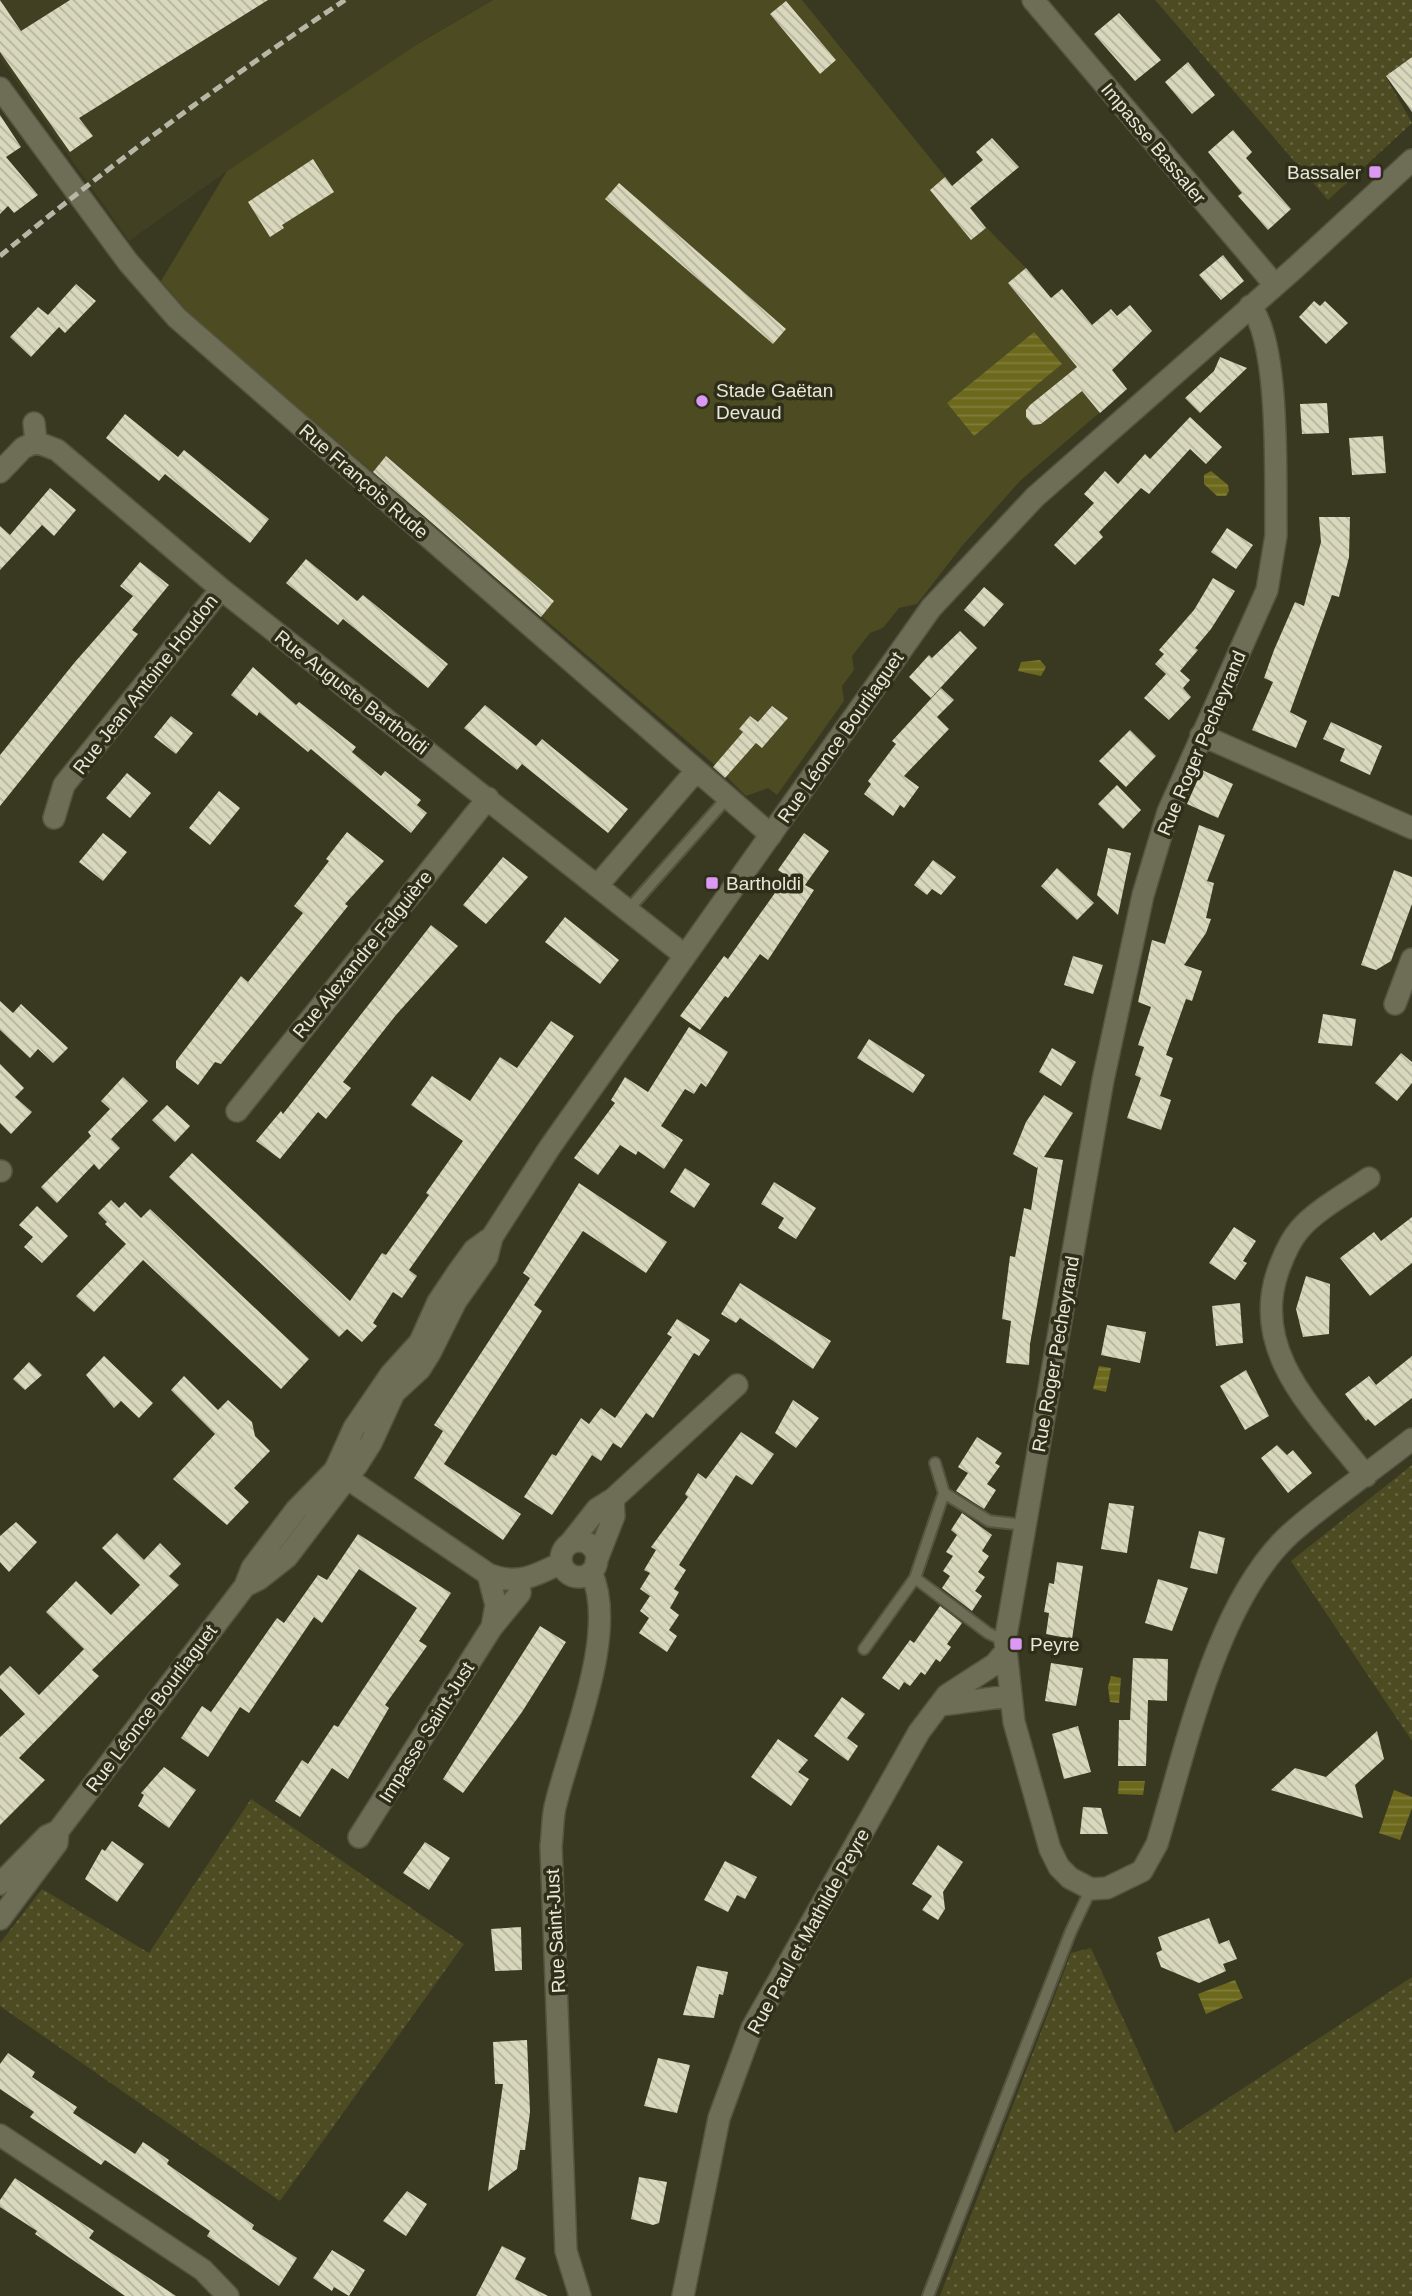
<svg xmlns="http://www.w3.org/2000/svg" width="1412" height="2296" viewBox="0 0 1412 2296" font-family="Arial,sans-serif">
	<defs>
		<pattern id="grass-dots" width="8" height="8" patternUnits="userSpaceOnUse" patternTransform="scale(1.75)"><rect width="8" height="8" fill="#4c4b22"/><path d="M2 2h.1M6 6h.1" fill="none" stroke="#666542" stroke-width="1.8" stroke-linecap="round"/></pattern>
		<pattern id="water-rules" width="6" height="5" patternUnits="userSpaceOnUse" patternTransform="scale(1.75)"><rect width="6" height="5" fill="#6c691d"/><path d="M0 2.5h6" fill="none" stroke="#817e3d"/></pattern>
		<pattern id="building-back-hatch" width="6" height="6" patternUnits="userSpaceOnUse" patternTransform="scale(1.75)"><rect width="6" height="6" fill="#d9d8bd"/><path d="M-1 5l2 2M0 0l6 6M5-1l2 2" fill="none" stroke="#b4b49e"/></pattern>
	</defs>
	<rect width="100%" height="100%" fill="#393922"/>
	<path fill="#414022" d="M 0,0 L 492,0 L 416,45 L 227,171 L 129,241 L 0,58 Z"/>
	<path fill="url(#grass-dots)" d="M 1155,0 L 1412,0 L 1412,57 L 1386,77 L 1412,123 L 1328,200 Z
		M 1412,1465 L 1412,1741 L 1291,1561 Z
		M 251,1799 L 464,1944 L 280,2201 L 0,2006 L 0,1943 L 42,1889 L 149,1953 Z
		M 1091,1948 L 1175,2133 L 1412,1977 L 1412,2296 L 940,2296 L 1071,1953 Z"/>
	<path fill="#4c4b22" d="M 493,0 L 802,0 L 986,227 L 1026,268 L 1127,389 L 1020,481 L 962,546 L 917,604 L 899,608 L 883,628 L 870,633 L 852,656 L 854,670 L 842,686 L 844,701 L 777,795 L 768,788 L 746,796 L 715,765 L 193,318 L 161,281 L 227,171 L 416,45 Z"/>
	<path fill="url(#water-rules)" d="M 1034,332 L 1062,364 L 974,436 L 947,403 Z
		M 1211,471 L 1228,485 L 1229,491 L 1226,496 L 1217,496 L 1204,484 L 1204,475 Z
		M 1040,660 L 1046,667 L 1041,676 L 1018,671 L 1021,662 Z
		M 1099,1366 L 1111,1368 L 1106,1392 L 1093,1389 Z
		M 1111,1676 L 1121,1678 L 1119,1703 L 1110,1702 L 1108,1687 Z
		M 1119,1781 L 1145,1781 L 1143,1795 L 1118,1794 Z
		M 1394,1790 L 1412,1797 L 1412,1808 L 1400,1840 L 1379,1833 Z
		M 1235,1980 L 1243,1998 L 1206,2014 L 1198,1994 Z"/>
	<path fill="url(#building-back-hatch)" d="M 0,0 L 21,31 L 70,0 L 268,0 L 79,118 L 93,136 L 70,152 L 0,52 Z
		M 786,1 L 836,60 L 820,74 L 770,14 Z
		M 1119,13 L 1161,60 L 1135,81 L 1094,34 Z
		M 1412,57 L 1412,112 L 1386,76 Z
		M 1188,62 L 1215,95 L 1192,114 L 1165,82 Z
		M 0,115 L 21,147 L 6,157 L 38,195 L 14,213 L 8,206 L 0,214 Z
		M 1233,130 L 1252,152 L 1246,158 L 1291,209 L 1268,230 L 1238,196 L 1242,193 L 1208,152 Z
		M 992,138 L 1019,167 L 970,208 L 986,228 L 971,240 L 930,190 L 945,177 L 952,186 L 983,160 L 976,152 Z
		M 313,159 L 334,192 L 282,225 L 284,228 L 270,237 L 248,202 Z
		M 619,183 L 786,329 L 773,344 L 605,199 Z
		M 1223,255 L 1244,281 L 1221,300 L 1199,275 Z
		M 1026,268 L 1051,298 L 1062,289 L 1092,325 L 1111,309 L 1117,316 L 1130,305 L 1152,331 L 1112,370 L 1127,389 L 1100,413 L 1082,391 L 1041,424 L 1033,425 L 1026,417 L 1026,410 L 1030,405 L 1077,367 L 1008,283 Z
		M 76,284 L 96,301 L 65,333 L 59,327 L 31,357 L 10,337 L 38,307 L 48,315 Z
		M 1314,301 L 1320,306 L 1325,301 L 1348,323 L 1326,344 L 1299,317 Z
		M 1220,357 L 1247,368 L 1200,413 L 1185,398 L 1214,371 Z
		M 1327,403 L 1329,433 L 1302,434 L 1300,404 Z
		M 125,414 L 178,457 L 184,450 L 269,519 L 250,543 L 165,474 L 159,481 L 106,438 Z
		M 1190,417 L 1222,447 L 1206,464 L 1190,449 L 1149,494 L 1141,488 L 1099,532 L 1103,537 L 1075,565 L 1054,545 L 1094,503 L 1084,494 L 1105,471 L 1118,484 L 1145,454 L 1150,459 Z
		M 1383,436 L 1386,473 L 1352,475 L 1349,438 Z
		M 386,456 L 554,601 L 541,617 L 373,472 Z
		M 50,488 L 76,510 L 54,536 L 42,525 L 0,570 L 0,526 L 10,535 Z
		M 1319,517 L 1350,517 L 1349,557 L 1339,597 L 1332,595 L 1290,712 L 1307,721 L 1296,748 L 1252,730 L 1273,682 L 1264,678 L 1274,650 L 1295,602 L 1304,606 L 1321,542 Z
		M 1227,528 L 1253,545 L 1236,569 L 1211,552 Z
		M 306,559 L 357,601 L 363,595 L 448,664 L 428,688 L 343,619 L 338,625 L 286,583 Z
		M 140,562 L 169,585 L 132,630 L 138,634 L 0,806 L 0,755 L 75,662 L 133,596 L 120,586 Z
		M 1213,578 L 1235,591 L 1211,629 L 1195,648 L 1198,650 L 1180,671 L 1190,680 L 1183,688 L 1191,697 L 1169,720 L 1144,698 L 1166,674 L 1155,664 L 1164,654 L 1159,650 L 1194,610 Z
		M 984,587 L 1004,604 L 984,627 L 964,610 Z
		M 960,631 L 977,648 L 931,698 L 909,677 L 929,655 L 932,658 Z
		M 253,667 L 296,705 L 299,702 L 356,747 L 352,752 L 381,776 L 385,771 L 421,800 L 417,805 L 427,813 L 411,833 L 311,749 L 308,752 L 259,712 L 257,716 L 231,695 Z
		M 941,688 L 954,700 L 937,717 L 949,729 L 904,776 L 919,787 L 904,808 L 900,805 L 893,816 L 864,794 L 871,784 L 868,781 L 896,744 L 892,741 Z
		M 485,705 L 536,746 L 542,739 L 628,809 L 608,833 L 522,764 L 517,770 L 464,728 Z
		M 772,706 L 788,718 L 762,748 L 756,743 L 725,778 L 713,767 L 743,732 L 739,729 L 750,716 L 758,722 Z
		M 171,716 L 193,733 L 176,754 L 154,737 Z
		M 1331,722 L 1382,746 L 1370,775 L 1340,761 L 1345,749 L 1323,739 Z
		M 1130,730 L 1156,756 L 1126,787 L 1099,761 Z
		M 1202,770 L 1233,784 L 1218,818 L 1187,804 Z
		M 127,773 L 151,793 L 130,818 L 106,798 Z
		M 1117,785 L 1141,810 L 1123,829 L 1098,804 Z
		M 219,791 L 240,808 L 210,845 L 189,828 Z
		M 1199,825 L 1225,835 L 1207,881 L 1214,883 L 1206,918 L 1211,919 L 1206,933 L 1184,965 L 1202,971 L 1192,1001 L 1186,999 L 1166,1055 L 1173,1058 L 1160,1096 L 1171,1100 L 1161,1130 L 1127,1118 L 1141,1078 L 1135,1075 L 1144,1047 L 1138,1045 L 1151,1007 L 1138,1002 L 1152,940 L 1165,944 Z
		M 347,832 L 384,861 L 345,904 L 348,906 L 221,1064 L 215,1062 L 198,1085 L 176,1068 L 176,1061 L 241,976 L 248,982 L 303,913 L 294,906 L 329,861 L 326,859 Z
		M 103,833 L 127,852 L 103,881 L 79,862 Z
		M 804,833 L 829,851 L 805,885 L 814,890 L 768,960 L 760,954 L 728,998 L 725,996 L 700,1030 L 680,1016 L 724,956 L 728,959 L 787,876 L 778,870 Z
		M 1108,848 L 1131,853 L 1118,915 L 1097,895 Z
		M 503,857 L 528,877 L 486,924 L 463,905 Z
		M 933,860 L 956,877 L 941,895 L 932,889 L 927,895 L 914,885 Z
		M 1057,868 L 1094,903 L 1077,920 L 1041,886 Z
		M 1394,870 L 1412,877 L 1412,904 L 1391,961 L 1376,970 L 1361,965 Z
		M 565,917 L 619,960 L 600,984 L 545,942 Z
		M 431,925 L 458,946 L 396,1015 L 343,1082 L 351,1088 L 326,1119 L 318,1112 L 280,1159 L 256,1141 L 281,1111 L 283,1114 Z
		M 1073,956 L 1103,965 L 1093,994 L 1064,985 Z
		M 0,1001 L 13,1013 L 21,1004 L 68,1048 L 53,1063 L 38,1049 L 30,1058 L 0,1030 Z
		M 1323,1014 L 1356,1019 L 1352,1046 L 1318,1043 Z
		M 551,1021 L 574,1036 L 409,1270 L 417,1276 L 402,1298 L 393,1292 L 373,1323 L 377,1326 L 362,1342 L 347,1329 L 339,1337 L 169,1177 L 192,1153 L 350,1301 L 382,1253 L 386,1255 L 429,1195 L 426,1193 L 463,1141 L 411,1105 L 432,1076 L 470,1101 L 500,1057 L 517,1068 Z
		M 689,1027 L 728,1052 L 706,1087 L 701,1083 L 694,1094 L 685,1089 L 661,1126 L 683,1140 L 664,1169 L 638,1151 L 636,1155 L 620,1145 L 598,1175 L 574,1158 L 615,1103 L 611,1100 L 625,1077 L 648,1092 Z
		M 869,1039 L 925,1075 L 913,1093 L 857,1058 Z
		M 1052,1048 L 1076,1062 L 1061,1086 L 1039,1072 Z
		M 1401,1053 L 1412,1062 L 1412,1083 L 1397,1101 L 1375,1083 Z
		M 0,1064 L 24,1088 L 15,1097 L 32,1112 L 11,1134 L 0,1123 Z
		M 123,1077 L 148,1101 L 111,1139 L 120,1148 L 99,1170 L 94,1164 L 57,1203 L 41,1187 L 91,1136 L 88,1132 L 110,1109 L 101,1101 Z
		M 1044,1095 L 1073,1113 L 1044,1157 L 1063,1160 L 1030,1344 L 1029,1365 L 1006,1363 L 1011,1321 L 1002,1319 L 1010,1256 L 1015,1257 L 1024,1208 L 1031,1210 L 1038,1166 L 1037,1168 L 1013,1154 L 1026,1122 Z
		M 167,1105 L 190,1126 L 175,1142 L 152,1120 Z
		M 685,1168 L 710,1184 L 694,1208 L 670,1192 Z
		M 774,1182 L 816,1208 L 796,1239 L 778,1228 L 784,1218 L 761,1204 Z
		M 579,1183 L 667,1242 L 646,1273 L 583,1231 L 534,1305 L 542,1311 L 444,1464 L 521,1514 L 503,1540 L 414,1478 L 443,1431 L 434,1425 L 530,1278 L 523,1273 Z
		M 111,1200 L 119,1208 L 125,1202 L 141,1218 L 150,1209 L 309,1359 L 281,1389 L 143,1260 L 94,1312 L 76,1296 L 126,1244 L 105,1224 L 107,1222 L 98,1213 Z
		M 37,1206 L 68,1236 L 42,1263 L 24,1247 L 33,1237 L 19,1225 Z
		M 1412,1217 L 1412,1263 L 1370,1296 L 1340,1258 L 1374,1232 L 1381,1241 Z
		M 1234,1227 L 1256,1241 L 1243,1261 L 1247,1263 L 1235,1280 L 1209,1263 Z
		M 1306,1276 L 1330,1284 L 1329,1334 L 1303,1337 L 1296,1309 Z
		M 740,1283 L 831,1341 L 813,1369 L 740,1318 L 736,1323 L 721,1314 Z
		M 1240,1303 L 1243,1343 L 1216,1346 L 1212,1306 Z
		M 677,1319 L 710,1340 L 699,1356 L 694,1353 L 653,1418 L 646,1413 L 621,1448 L 613,1443 L 601,1461 L 592,1455 L 552,1515 L 524,1497 L 552,1454 L 556,1456 L 581,1418 L 589,1424 L 601,1408 L 615,1418 L 672,1337 L 667,1334 Z
		M 1107,1325 L 1146,1332 L 1140,1363 L 1101,1355 Z
		M 104,1356 L 153,1403 L 139,1418 L 121,1401 L 114,1408 L 86,1375 Z
		M 1412,1356 L 1412,1398 L 1375,1426 L 1368,1419 L 1366,1421 L 1345,1394 L 1369,1376 L 1376,1385 Z
		M 29,1362 L 42,1375 L 25,1390 L 13,1379 Z
		M 1246,1370 L 1269,1416 L 1245,1430 L 1220,1386 Z
		M 184,1376 L 218,1410 L 228,1400 L 252,1422 L 255,1436 L 270,1451 L 234,1488 L 249,1502 L 227,1525 L 173,1479 L 215,1434 L 171,1390 Z
		M 793,1400 L 819,1418 L 796,1448 L 775,1433 Z
		M 741,1432 L 774,1454 L 752,1485 L 736,1475 L 679,1565 L 686,1570 L 674,1589 L 679,1592 L 670,1608 L 679,1615 L 669,1630 L 677,1636 L 667,1652 L 639,1633 L 649,1618 L 640,1611 L 650,1596 L 640,1589 L 650,1573 L 644,1570 L 656,1550 L 651,1547 L 688,1497 L 685,1494 L 698,1473 L 706,1479 Z
		M 977,1437 L 1002,1453 L 995,1463 L 1000,1466 L 987,1484 L 996,1490 L 984,1509 L 956,1491 L 968,1473 L 958,1467 Z
		M 1277,1445 L 1287,1455 L 1293,1450 L 1312,1473 L 1288,1493 L 1261,1458 Z
		M 1109,1503 L 1134,1506 L 1127,1553 L 1101,1549 Z
		M 962,1513 L 992,1535 L 982,1551 L 989,1556 L 978,1572 L 985,1577 L 975,1591 L 982,1596 L 972,1611 L 942,1588 L 950,1576 L 943,1571 L 953,1556 L 946,1552 L 957,1535 L 951,1530 Z
		M 16,1522 L 37,1542 L 9,1572 L 0,1562 L 0,1536 Z
		M 1199,1531 L 1225,1538 L 1217,1574 L 1190,1568 Z
		M 117,1533 L 144,1560 L 160,1543 L 181,1564 L 169,1576 L 179,1585 L 92,1670 L 99,1676 L 19,1758 L 45,1780 L 0,1825 L 0,1737 L 25,1714 L 0,1688 L 0,1676 L 10,1666 L 39,1695 L 84,1649 L 46,1612 L 76,1581 L 111,1615 L 140,1585 L 102,1548 Z
		M 358,1534 L 451,1593 L 419,1641 L 427,1646 L 385,1705 L 389,1708 L 348,1779 L 332,1768 L 300,1817 L 275,1801 L 302,1760 L 308,1764 L 334,1725 L 338,1727 L 417,1608 L 359,1569 L 322,1623 L 314,1617 L 249,1713 L 240,1707 L 208,1757 L 181,1738 L 202,1706 L 211,1712 L 277,1618 L 284,1623 L 318,1575 L 327,1580 Z
		M 1057,1562 L 1083,1566 L 1072,1639 L 1046,1634 L 1049,1613 L 1044,1612 L 1046,1601 L 1049,1583 L 1054,1584 Z
		M 1158,1579 L 1188,1588 L 1172,1631 L 1145,1623 Z
		M 940,1606 L 962,1623 L 947,1644 L 951,1647 L 940,1662 L 936,1659 L 925,1675 L 921,1672 L 910,1686 L 904,1682 L 899,1690 L 882,1678 L 910,1640 L 914,1643 Z
		M 540,1626 L 566,1642 L 522,1712 L 463,1793 L 443,1779 Z
		M 1133,1658 L 1168,1659 L 1167,1701 L 1148,1700 L 1146,1766 L 1118,1766 L 1119,1720 L 1130,1720 Z
		M 1051,1663 L 1083,1668 L 1076,1706 L 1045,1701 Z
		M 842,1697 L 865,1714 L 847,1738 L 858,1746 L 848,1761 L 814,1736 Z
		M 1078,1726 L 1091,1772 L 1064,1779 L 1052,1734 Z
		M 1377,1731 L 1384,1759 L 1355,1785 L 1363,1818 L 1271,1790 L 1295,1768 L 1326,1777 Z
		M 778,1739 L 808,1760 L 798,1772 L 809,1779 L 791,1806 L 751,1777 Z
		M 164,1767 L 196,1790 L 169,1828 L 138,1806 L 144,1795 L 141,1793 Z
		M 1083,1807 L 1101,1808 L 1108,1834 L 1080,1834 Z
		M 112,1841 L 144,1864 L 117,1902 L 85,1879 L 102,1849 L 105,1851 Z
		M 425,1842 L 450,1858 L 429,1890 L 403,1873 Z
		M 938,1845 L 963,1862 L 943,1892 L 945,1909 L 938,1920 L 922,1910 L 932,1896 L 912,1884 Z
		M 725,1861 L 757,1877 L 745,1899 L 737,1895 L 728,1912 L 704,1900 Z
		M 1209,1918 L 1219,1944 L 1229,1940 L 1237,1959 L 1223,1964 L 1226,1971 L 1199,1983 L 1161,1967 L 1156,1953 L 1162,1950 L 1158,1937 Z
		M 521,1927 L 522,1970 L 495,1971 L 491,1929 Z
		M 697,1966 L 728,1972 L 723,1995 L 719,1994 L 714,2018 L 683,2015 Z
		M 527,2040 L 530,2112 L 525,2150 L 520,2150 L 517,2169 L 488,2191 L 503,2084 L 495,2084 L 493,2042 Z
		M 8,2053 L 35,2072 L 32,2077 L 77,2107 L 73,2113 L 135,2154 L 143,2142 L 169,2160 L 167,2164 L 254,2225 L 252,2229 L 297,2258 L 279,2286 L 207,2236 L 210,2231 L 153,2192 L 105,2160 L 101,2165 L 30,2117 L 34,2112 L 0,2089 L 0,2064 Z
		M 658,2058 L 690,2065 L 677,2113 L 644,2106 Z
		M 639,2177 L 667,2182 L 659,2223 L 653,2225 L 631,2219 Z
		M 15,2178 L 94,2231 L 89,2238 L 176,2296 L 125,2296 L 35,2234 L 37,2231 L 0,2207 L 0,2200 Z
		M 407,2191 L 427,2204 L 406,2236 L 383,2221 Z
		M 502,2246 L 526,2258 L 515,2279 L 548,2296 L 476,2296 Z
		M 332,2250 L 365,2270 L 349,2296 L 334,2287 L 332,2291 L 313,2278 Z"/>
	<g fill="none" stroke-linecap="round" stroke-linejoin="round">
		<g stroke="#555440" stroke-width="14">
			<path id="lane" d="M 628,910 L 727,798
				M 944,1493 L 989,1521 L 1024,1525
				M 915,1578 L 988,1633 L 1005,1641
				M 864,1649 L 915,1578 L 944,1493 L 935,1463
				M 928,2296 L 1071,1931 L 1091,1889"/>
		</g>
		<g stroke="#555440" stroke-width="24">
			<path id="street" d="M 1033,0 L 1275,285
				M 0,88 L 128,262 L 177,318 L 771,835
				M 1250,306 C 1281,342 1275,484 1276,535 L 1267,590 L 1168,812 L 1143,895 L 1103,1080 L 1005,1641 L 1014,1722 L 1050,1849 L 1059,1867 L 1070,1878 L 1091,1889 L 1107,1888 L 1142,1871 L 1157,1844 C 1186,1749 1216,1602 1290,1534 C 1328,1500 1372,1471 1412,1439
				M 34,423 L 36,442 L 57,450 L 221,589 L 683,954
				M 0,472 L 23,448 L 36,442
				M 1201,735 L 1412,828
				M 54,818 L 64,785 L 221,589
				M 597,886 L 696,771
				M 1395,1004 L 1412,959
				M 237,1111 L 488,798
				M 0,1171 L 1,1171
				M 335,1470 L 488,1574 C 516,1586 535,1576 561,1563
				M 1366,1476 C 1319,1415 1249,1354 1278,1271 C 1283,1257 1290,1240 1300,1229 C 1316,1210 1349,1192 1369,1178
				M561 1559a18 18 0 1 1 36 0a18 18 0 1 1-36 0Z
				M 571,1542 L 597,1509 L 613,1499 L 737,1385
				M 596,1562 L 614,1516 L 613,1499
				M 488,1574 L 496,1605 L 492,1627
				M 941,1705 L 1009,1696
				M 359,1837 L 492,1627 L 520,1593 L 519,1581
				M 0,2135 L 203,2270 L 228,2296
				M 580,2296 L 566,2251 L 551,1846 C 553,1832 552,1816 556,1803 C 571,1741 619,1631 591,1572
				M 683,2296 L 719,2118 L 752,2028 L 919,1732 L 947,1695 L 995,1664 L 1006,1651"/>
		</g>
		<g stroke="#555440" stroke-width="24">
			<path id="secondary" d="M 245,1586 L 259,1579 L 287,1557 L 357,1465 L 371,1443 L 394,1393 L 420,1369 L 430,1353 L 456,1301 L 487,1257 L 492,1237 L 550,1147 L 931,608 L 1035,497 L 1296,267 L 1412,160
				M 0,1884 L 47,1836 L 58,1831
				M 0,1919 L 57,1843 L 58,1831 L 245,1586 L 252,1568 L 296,1510 L 335,1470 L 354,1428 L 391,1374 L 420,1342 L 438,1302 L 458,1272 L 474,1250 L 492,1237"/>
		</g>
		<use href="#lane" stroke="#6e6d55" stroke-width="10"/>
		<use href="#street" stroke="#6e6d55" stroke-width="21"/>
		<use href="#secondary" stroke="#6e6d55" stroke-width="21"/>
		<path stroke="#b7b7a7" stroke-width="5" stroke-dasharray="10 5" stroke-linecap="butt" d="M 0,256 C 111,164 225,80 345,0"/>
	</g>
	<g fill="#dc99f4" stroke="#2f2e18" stroke-width="2.5">
		<rect x="1368" y="165" width="14" height="14" rx="3.5"/>
		<circle cx="702" cy="401" r="7"/>
		<rect x="705" y="876" width="14" height="14" rx="3.5"/>
		<rect x="1009" y="1637" width="14" height="14" rx="3.5"/>
	</g>
	<g text-anchor="middle" stroke-width="7" stroke-linejoin="round" paint-order="stroke">
		<g font-size="19" fill="#e8e8da" stroke="#2f2e18">
			<text transform="translate(1154 143) rotate(50)" y="7">Impasse Bassaler</text>
			<text transform="translate(364 481) rotate(41)" y="7">Rue François Rude</text>
			<text transform="translate(145 684) rotate(-52)" y="7">Rue Jean Antoine Houdon</text>
			<text transform="translate(352 692) rotate(38)" y="7">Rue Auguste Bartholdi</text>
			<text transform="translate(840 737) rotate(-55)" y="7">Rue Léonce Bourliaguet</text>
			<text transform="translate(1201 743) rotate(-67)" y="7">Rue Roger Pecheyrand</text>
			<text transform="translate(362 954) rotate(-51)" y="7">Rue Alexandre Falguière</text>
			<text transform="translate(1055 1354) rotate(-80)" y="7">Rue Roger Pecheyrand</text>
			<text transform="translate(151 1708) rotate(-53)" y="7">Rue Léonce Bourliaguet</text>
			<text transform="translate(426 1732) rotate(-58)" y="7">Impasse Saint-Just</text>
			<text transform="translate(555 1931) rotate(-93)" y="7">Rue Saint-Just</text>
			<text transform="translate(808 1931) rotate(-61)" y="7">Rue Paul et Mathilde Peyre</text>
		</g>
		<g font-size="19" fill="#e8e8da" stroke="#2f2e18" text-anchor="start">
			<text x="1361" y="179" text-anchor="end">Bassaler</text>
			<text x="716" y="397">Stade Gaëtan<tspan x="716" dy="22">Devaud</tspan></text>
			<text x="726" y="890">Bartholdi</text>
			<text x="1030" y="1651">Peyre</text>
		</g>
	</g>
</svg>
